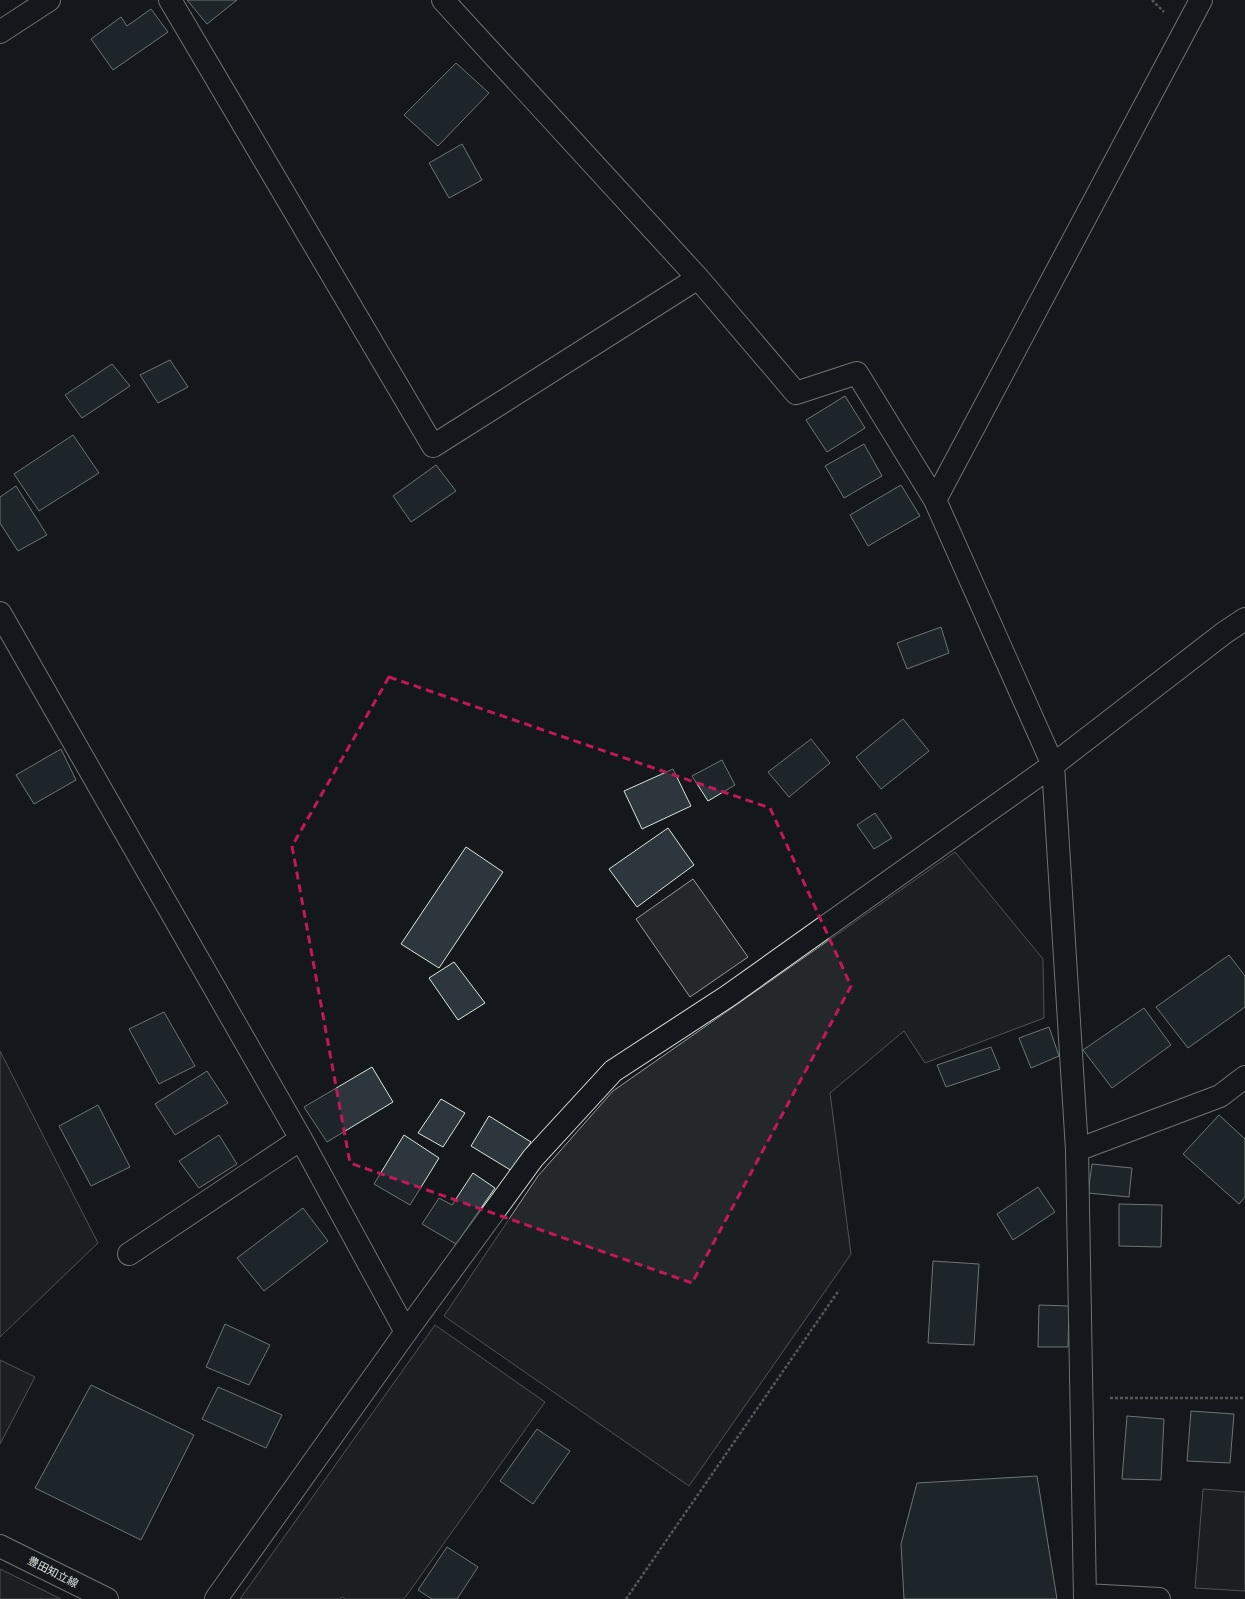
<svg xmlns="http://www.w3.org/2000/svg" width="1245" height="1599" viewBox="0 0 1245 1599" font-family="'Noto Sans','Noto Sans JP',sans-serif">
	<rect width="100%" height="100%" fill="#14181c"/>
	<path fill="#24282b" stroke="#939e99" d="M 955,852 L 1043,959 L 1044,1018 L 925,1063 L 904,1031 L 830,1093 L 851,1254 L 689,1486 L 444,1316 L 538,1176 L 613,1091 Z
		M 693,879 L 748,957 L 690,997 L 636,919 Z
		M 0,1051 L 98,1243 L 0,1337 Z
		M 435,1325 L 545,1402 L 404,1599 L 345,1599 L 342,1597 L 340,1599 L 240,1599 Z
		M 0,1360 L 35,1377 L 0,1444 Z
		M 1203,1489 L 1245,1492 L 1245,1591 L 1195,1588 Z
		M 0,1569 L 61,1599 L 0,1599 Z"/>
	<path fill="#2c363c" stroke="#d8e6dc" d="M 187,0 L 237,0 L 207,24 Z
		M 151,9 L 168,32 L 113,70 L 91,39 L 121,17 L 127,26 Z
		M 456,63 L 489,93 L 438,146 L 404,115 Z
		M 462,144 L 482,180 L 449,198 L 429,163 Z
		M 170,360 L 188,387 L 158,403 L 140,375 Z
		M 112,364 L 130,386 L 82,418 L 65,395 Z
		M 845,396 L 865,428 L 827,452 L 806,420 Z
		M 73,435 L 99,473 L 39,511 L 14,474 Z
		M 864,444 L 882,476 L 844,498 L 825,466 Z
		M 436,465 L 456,491 L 411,522 L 393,496 Z
		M 901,485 L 920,516 L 868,546 L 850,515 Z
		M 16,486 L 47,535 L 18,551 L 0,523 L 0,497 Z
		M 941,627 L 949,653 L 907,669 L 897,643 Z
		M 903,719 L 929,751 L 881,789 L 856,757 Z
		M 811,739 L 830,763 L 789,797 L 768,772 Z
		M 61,749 L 76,780 L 34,804 L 16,775 Z
		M 722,760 L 735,785 L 708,801 L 692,776 Z
		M 673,769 L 691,806 L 642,829 L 624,791 Z
		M 875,813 L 892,838 L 874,849 L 857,825 Z
		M 668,828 L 694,865 L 637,907 L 609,869 Z
		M 466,847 L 503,872 L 439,968 L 401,944 Z
		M 1229,955 L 1245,976 L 1245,1007 L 1188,1048 L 1156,1007 Z
		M 454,962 L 485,1003 L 458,1020 L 429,978 Z
		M 1144,1008 L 1171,1045 L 1112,1088 L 1083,1050 Z
		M 164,1012 L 195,1066 L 159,1084 L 129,1029 Z
		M 1049,1027 L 1059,1056 L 1031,1068 L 1019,1038 Z
		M 991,1047 L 1000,1069 L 946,1087 L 937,1065 Z
		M 372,1067 L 393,1102 L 327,1142 L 304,1107 Z
		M 207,1071 L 228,1103 L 175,1135 L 155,1104 Z
		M 441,1099 L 465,1113 L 443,1147 L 418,1133 Z
		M 98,1105 L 130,1167 L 91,1186 L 59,1126 Z
		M 1219,1115 L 1245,1139 L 1245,1197 L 1239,1204 L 1183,1154 Z
		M 489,1116 L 531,1142 L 512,1171 L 471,1146 Z
		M 219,1135 L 237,1164 L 199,1188 L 179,1161 Z
		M 404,1135 L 439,1158 L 410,1205 L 374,1184 Z
		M 1092,1164 L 1132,1168 L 1129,1197 L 1088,1193 Z
		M 473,1173 L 495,1188 L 456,1244 L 422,1224 L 439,1198 L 452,1205 Z
		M 1038,1187 L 1055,1212 L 1013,1240 L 997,1214 Z
		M 1119,1204 L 1162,1205 L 1161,1247 L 1119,1246 Z
		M 303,1208 L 328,1241 L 264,1291 L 237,1258 Z
		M 933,1261 L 979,1264 L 974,1345 L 928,1343 Z
		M 1039,1305 L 1069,1306 L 1068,1347 L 1038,1347 Z
		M 225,1324 L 270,1345 L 249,1385 L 206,1367 Z
		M 91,1385 L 194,1435 L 141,1540 L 35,1488 Z
		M 218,1387 L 282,1415 L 266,1448 L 202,1419 Z
		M 1191,1411 L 1234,1414 L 1230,1463 L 1187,1461 Z
		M 1127,1416 L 1164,1419 L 1161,1480 L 1122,1479 Z
		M 537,1429 L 570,1451 L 533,1504 L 500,1481 Z
		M 1037,1476 L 1057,1599 L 904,1599 L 901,1544 L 917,1483 Z
		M 447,1547 L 478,1567 L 457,1599 L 432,1599 L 418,1590 Z"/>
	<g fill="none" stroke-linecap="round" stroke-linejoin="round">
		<g stroke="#d8e6dc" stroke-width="24">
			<path id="minor" d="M 170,0 L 433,446 L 698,278
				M 443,0 L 698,278 L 796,393 L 857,373 L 935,500 L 1053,765 L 1077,1150 L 1085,1599
				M 0,32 L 49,0
				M 935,500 L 1201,0
				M 0,613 L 301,1139 L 406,1332
				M 1077,1150 L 1220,1096 L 1245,1077
				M 129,1254 L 301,1139
				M 1085,1595 L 1159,1599
				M 216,1599 L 406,1332 L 533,1158 L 613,1071 L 728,996 L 1053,765 L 1224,633 L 1245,619"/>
		</g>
		<g stroke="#d8e6dc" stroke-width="24">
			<path id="primary" d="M 0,1546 L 107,1599"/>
		</g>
		<path stroke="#9da8a2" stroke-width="2.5" stroke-dasharray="3 2" stroke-linecap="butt" d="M 1152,0 L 1164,12
			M 1110,1398 L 1245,1398
			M 626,1599 L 839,1290"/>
		<use href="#minor" stroke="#14181c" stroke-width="22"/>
		<use href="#primary" stroke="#14181c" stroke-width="22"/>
	</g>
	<path d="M0 0H1245V1599H0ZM 389,677 L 770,808 L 851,986 L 692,1283 L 350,1163 L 292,846 Z" fill="#14181c" fill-opacity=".55" fill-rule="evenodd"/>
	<path fill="none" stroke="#c2185b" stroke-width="3" stroke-dasharray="8 5" stroke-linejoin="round" d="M 389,677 L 770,808 L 851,986 L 692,1283 L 350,1163 L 292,846 Z"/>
	<g text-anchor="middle" stroke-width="3" stroke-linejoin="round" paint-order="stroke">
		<g font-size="11" fill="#d8e6dc" stroke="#14181c">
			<text transform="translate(53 1572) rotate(27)" y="4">豊田知立線</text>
		</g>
	</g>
</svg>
